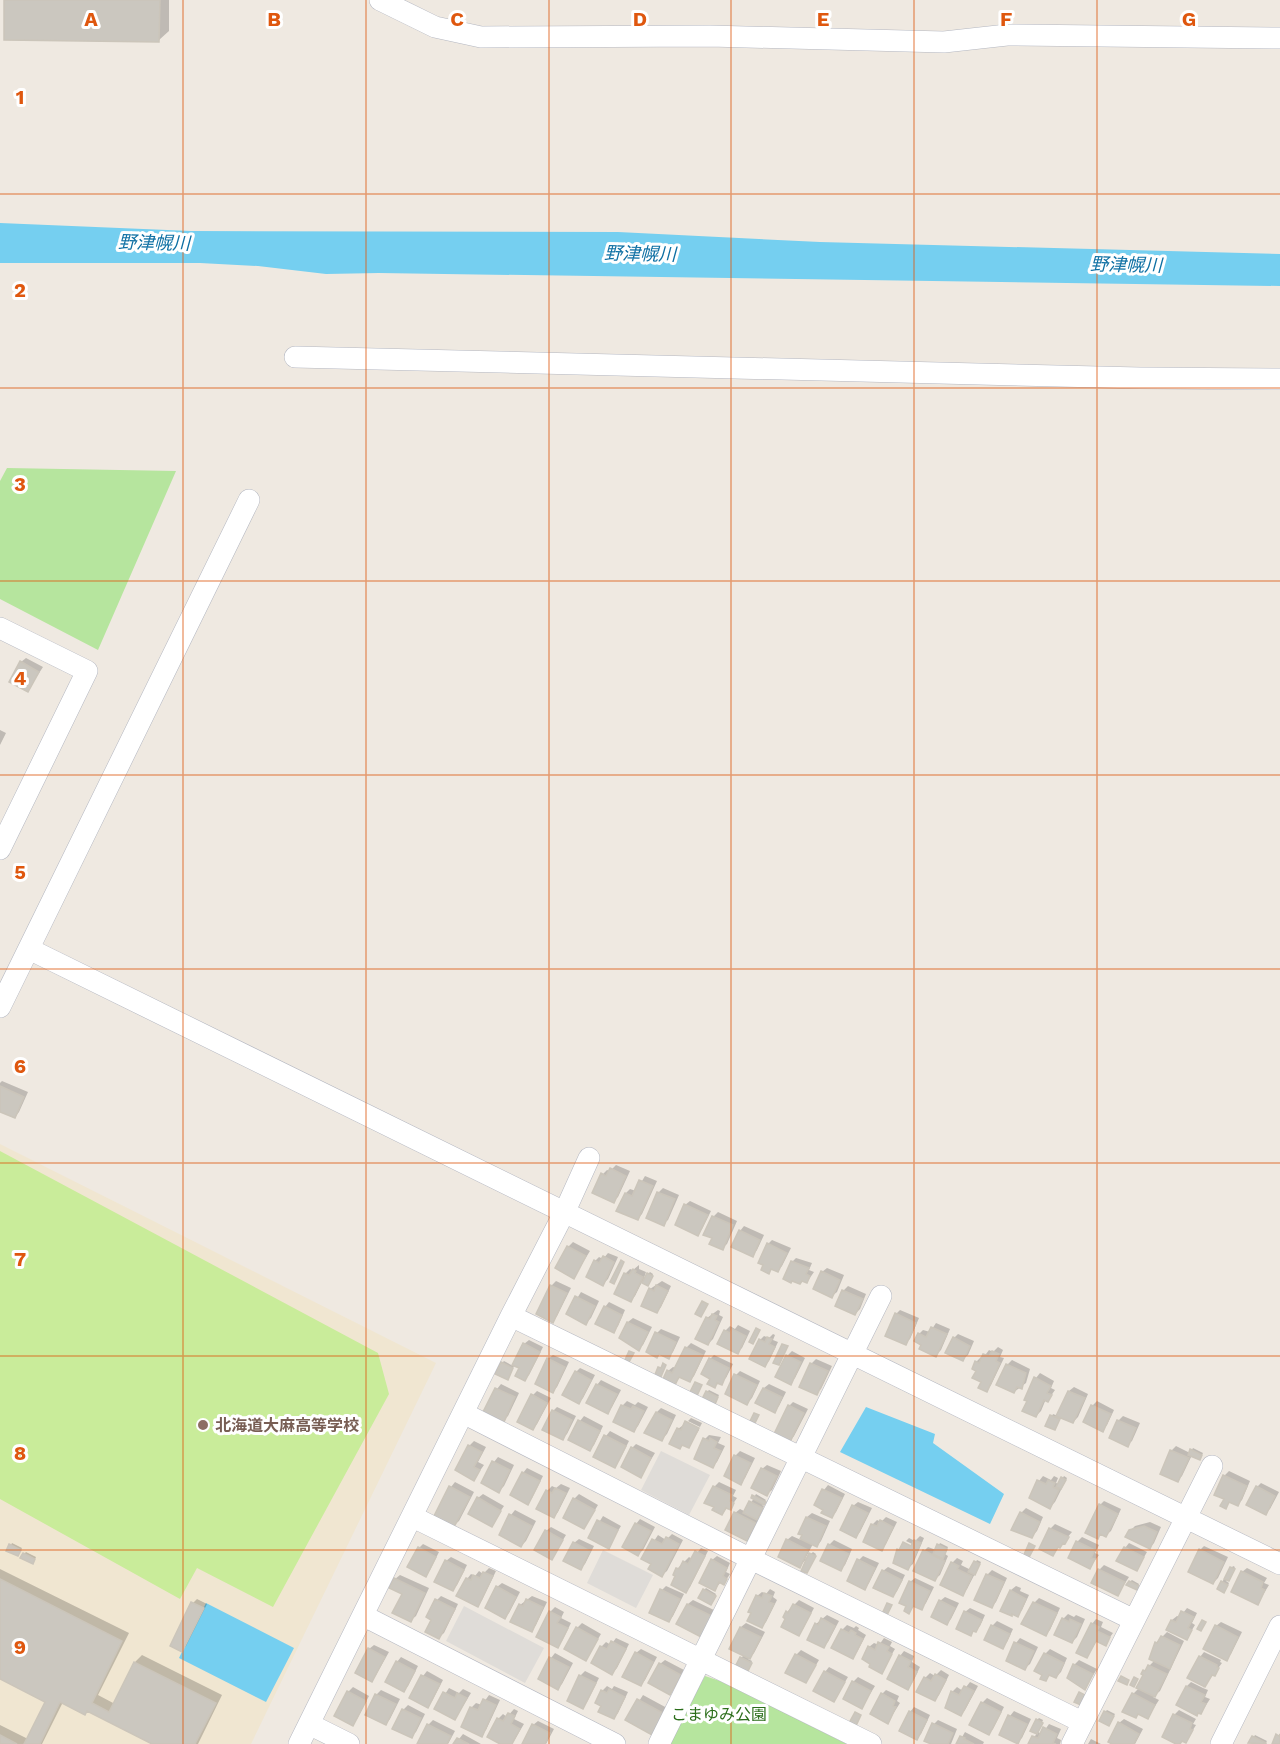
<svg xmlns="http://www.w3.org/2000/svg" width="1280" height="1744" viewBox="0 0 1280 1744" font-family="'Work Sans','Noto Sans JP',sans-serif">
	<rect width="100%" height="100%" fill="#efe9e1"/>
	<path fill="#f0e6d1" d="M 0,1144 L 436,1363 L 251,1744 L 0,1744 Z"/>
	<path fill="#b6e59e" d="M 7,468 L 176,471 L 98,650 L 0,599 L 0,481 Z
		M 705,1676 L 720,1681 L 847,1744 L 668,1744 Z"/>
	<path fill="#c9ec9a" d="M 0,1151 L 378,1353 L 389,1394 L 273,1607 L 197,1568 L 180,1599 L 0,1499 Z"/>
	<path fill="#dfdcd8" d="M 661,1451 L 710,1475 L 689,1515 L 641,1490 Z
		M 603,1550 L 653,1575 L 636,1608 L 587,1583 Z
		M 464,1606 L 544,1648 L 525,1683 L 446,1641 Z"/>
	<path fill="#75cff0" d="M 0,223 L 191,231 L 618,232 L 820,242 L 1280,254 L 1280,286 L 379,273 L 326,274 L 258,266 L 200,263 L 0,263 Z
		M 866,1407 L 935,1434 L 933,1443 L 1004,1494 L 990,1524 L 840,1452 Z
		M 206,1603 L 294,1648 L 266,1702 L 179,1658 Z"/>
	<path fill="#0003" d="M 6,0 L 169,0 L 169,31 L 159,40 Z
		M 26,658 L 43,667 L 28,690 L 21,662 Z
		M 0,730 L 6,733 L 0,745 Z
		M 2,1081 L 28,1092 L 19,1112 L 15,1117 L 0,1110 L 0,1083 Z
		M 616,1165 L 630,1171 L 618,1197 L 613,1201 L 603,1174 L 607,1170 L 610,1171 Z
		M 645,1176 L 657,1181 L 642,1214 L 637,1219 L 626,1193 L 630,1189 L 636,1191 Z
		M 663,1188 L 679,1195 L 668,1220 L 663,1224 L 648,1218 L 659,1192 Z
		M 690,1201 L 711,1211 L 702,1229 L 698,1234 L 685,1205 Z
		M 718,1212 L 737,1221 L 727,1244 L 722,1248 L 714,1238 L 713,1217 Z
		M 744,1226 L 764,1235 L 757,1250 L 753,1255 L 740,1231 Z
		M 772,1240 L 791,1248 L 782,1266 L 778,1270 L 772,1268 L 769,1272 L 768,1244 Z
		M 573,1242 L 590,1251 L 574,1277 L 568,1247 Z
		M 608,1253 L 618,1257 L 608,1279 L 603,1284 L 595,1261 L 599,1257 L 603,1259 Z
		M 796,1258 L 812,1263 L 809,1270 L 814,1272 L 807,1282 L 792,1262 Z
		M 639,1265 L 639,1269 L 646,1272 L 644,1278 L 650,1272 L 653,1274 L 649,1283 L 647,1284 L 642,1282 L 635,1296 L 631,1300 L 616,1294 L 625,1274 L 630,1269 L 633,1270 Z
		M 827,1268 L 844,1275 L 837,1292 L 832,1296 L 822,1272 Z
		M 556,1281 L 571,1288 L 557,1316 L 552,1321 L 538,1314 L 551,1286 Z
		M 662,1281 L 671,1286 L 661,1307 L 657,1312 L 650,1289 Z
		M 848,1286 L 866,1294 L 860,1309 L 855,1314 L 843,1291 Z
		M 581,1292 L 599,1301 L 591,1318 L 586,1323 L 568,1313 Z
		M 609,1302 L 625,1310 L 618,1326 L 613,1331 L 605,1307 Z
		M 718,1310 L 720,1311 L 719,1315 L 723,1317 L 713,1339 L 708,1344 L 707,1318 Z
		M 900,1310 L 919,1318 L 910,1339 L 905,1343 L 896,1314 Z
		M 633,1318 L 652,1327 L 643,1345 L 638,1349 L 620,1338 L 628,1322 Z
		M 936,1323 L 950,1329 L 941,1350 L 936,1355 L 923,1344 L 919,1334 L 923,1330 L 930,1332 Z
		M 738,1325 L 750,1331 L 742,1348 L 737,1352 L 725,1331 L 730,1326 L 735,1329 Z
		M 661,1329 L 680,1337 L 673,1352 L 668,1357 L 660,1353 L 657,1356 L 657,1333 Z
		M 773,1334 L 775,1335 L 773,1340 L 778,1342 L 769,1361 L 765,1365 L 760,1340 L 764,1336 L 769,1338 Z
		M 958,1334 L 974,1341 L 968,1355 L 963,1359 L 954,1338 Z
		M 529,1340 L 543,1347 L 529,1375 L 524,1379 L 521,1368 L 515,1364 L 509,1376 L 502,1363 L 504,1361 L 513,1366 L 524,1344 Z
		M 691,1343 L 706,1351 L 694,1376 L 690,1380 L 681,1376 L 675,1383 L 668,1371 L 673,1367 L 676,1368 L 686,1348 Z
		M 998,1347 L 1003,1350 L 1000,1357 L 1004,1358 L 991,1385 L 987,1390 L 978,1370 L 976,1362 L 981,1357 L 983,1358 L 989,1350 L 993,1352 Z
		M 792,1351 L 805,1358 L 795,1378 L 790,1383 L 787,1356 Z
		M 553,1355 L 569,1362 L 557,1387 L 553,1391 L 548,1359 Z
		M 714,1355 L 733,1364 L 726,1378 L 715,1386 L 712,1378 L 710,1359 Z
		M 816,1359 L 832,1366 L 821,1389 L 816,1393 L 801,1386 L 812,1363 Z
		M 1012,1360 L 1030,1369 L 1026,1383 L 1014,1392 L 1007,1365 Z
		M 580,1368 L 595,1375 L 583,1398 L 579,1402 L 576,1372 Z
		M 740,1371 L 760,1381 L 752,1398 L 747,1403 L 736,1375 Z
		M 1040,1373 L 1054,1381 L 1051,1388 L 1055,1390 L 1048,1400 L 1046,1399 L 1041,1411 L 1036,1416 L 1029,1401 L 1026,1399 L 1036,1378 Z
		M 601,1380 L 621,1390 L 612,1407 L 608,1412 L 597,1385 Z
		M 501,1384 L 519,1393 L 508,1416 L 503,1420 L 485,1412 L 497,1389 Z
		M 769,1384 L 786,1392 L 779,1406 L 774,1411 L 757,1403 L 764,1388 Z
		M 1074,1387 L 1088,1394 L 1078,1417 L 1073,1422 L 1061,1416 L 1056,1427 L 1052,1416 L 1053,1414 L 1058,1416 L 1069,1391 Z
		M 709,1390 L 719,1395 L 715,1403 L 707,1392 Z
		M 537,1391 L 551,1398 L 537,1424 L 533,1428 L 533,1395 Z
		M 627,1401 L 635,1405 L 638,1402 L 648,1407 L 638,1426 L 634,1430 L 622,1406 Z
		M 1097,1401 L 1114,1410 L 1107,1425 L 1102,1430 L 1092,1406 Z
		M 793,1402 L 808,1409 L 794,1436 L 790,1441 L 789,1406 Z
		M 557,1407 L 576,1416 L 567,1434 L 562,1438 L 553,1411 Z
		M 661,1408 L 676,1415 L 667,1434 L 662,1439 L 657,1412 Z
		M 584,1416 L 603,1426 L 594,1445 L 590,1449 L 570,1440 L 580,1421 Z
		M 1123,1416 L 1140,1423 L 1132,1441 L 1127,1445 L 1111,1438 L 1119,1420 Z
		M 691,1418 L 702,1423 L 700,1427 L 688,1421 Z
		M 686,1423 L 699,1430 L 688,1447 L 683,1444 L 680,1448 L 678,1429 Z
		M 610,1431 L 629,1441 L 619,1461 L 614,1466 L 595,1456 L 606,1436 Z
		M 709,1435 L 721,1437 L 718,1443 L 725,1446 L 717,1462 L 712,1466 L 705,1439 Z
		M 474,1441 L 486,1447 L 478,1462 L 484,1465 L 474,1479 L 457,1470 L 469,1446 Z
		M 636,1444 L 655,1453 L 641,1476 L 632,1448 Z
		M 1176,1446 L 1190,1453 L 1193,1448 L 1203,1453 L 1201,1457 L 1192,1455 L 1182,1476 L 1178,1480 L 1171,1451 Z
		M 740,1451 L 755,1458 L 745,1478 L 740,1483 L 726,1476 L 735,1456 Z
		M 498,1457 L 514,1465 L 504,1486 L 499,1491 L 494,1462 Z
		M 767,1465 L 781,1471 L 772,1490 L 767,1494 L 762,1469 Z
		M 527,1468 L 543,1476 L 532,1498 L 528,1503 L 523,1473 Z
		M 1229,1471 L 1250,1481 L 1242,1500 L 1237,1504 L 1230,1502 L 1226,1507 L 1224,1476 Z
		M 1043,1476 L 1051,1480 L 1054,1476 L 1058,1478 L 1056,1483 L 1059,1484 L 1064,1476 L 1067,1478 L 1055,1502 L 1050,1507 L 1039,1481 Z
		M 455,1482 L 474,1492 L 459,1521 L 454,1525 L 451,1487 Z
		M 719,1482 L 736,1490 L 733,1496 L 737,1498 L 730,1508 L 728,1507 L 722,1514 L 714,1487 Z
		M 1261,1483 L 1279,1492 L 1270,1509 L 1265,1513 L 1257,1487 Z
		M 561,1484 L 570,1488 L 558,1512 L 554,1517 L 547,1491 L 552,1486 L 556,1488 Z
		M 828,1485 L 845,1494 L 836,1512 L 831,1517 L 824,1490 Z
		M 483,1494 L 504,1506 L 491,1525 L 478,1498 Z
		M 579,1494 L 598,1505 L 584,1528 L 574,1499 Z
		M 756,1494 L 766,1500 L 762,1505 L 764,1506 L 758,1517 L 759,1518 L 751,1535 L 746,1539 L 735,1513 L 740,1509 L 746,1512 Z
		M 1104,1501 L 1121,1509 L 1111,1531 L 1106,1535 L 1102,1533 L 1097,1537 L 1100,1505 Z
		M 858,1502 L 872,1508 L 860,1532 L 856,1536 L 853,1506 Z
		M 1026,1508 L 1043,1517 L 1037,1531 L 1032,1536 L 1021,1513 Z
		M 515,1510 L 536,1521 L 526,1541 L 521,1546 L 501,1535 L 511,1515 Z
		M 812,1513 L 830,1521 L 821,1541 L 817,1546 L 813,1544 L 805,1559 L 813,1552 L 816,1554 L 807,1572 L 809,1556 L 800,1566 L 787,1540 L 792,1536 L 801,1540 L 804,1535 L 800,1533 L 807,1517 Z
		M 603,1516 L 621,1526 L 608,1547 L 590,1537 Z
		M 886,1517 L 897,1522 L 886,1544 L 882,1549 L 865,1541 L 873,1524 L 877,1520 L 881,1522 Z
		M 640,1519 L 655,1527 L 643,1550 L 638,1554 L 636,1524 Z
		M 1150,1522 L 1161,1527 L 1154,1543 L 1150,1548 L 1130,1531 L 1135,1526 Z
		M 1055,1524 L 1072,1532 L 1053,1554 L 1050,1529 Z
		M 551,1527 L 566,1535 L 552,1558 L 546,1531 Z
		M 672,1534 L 683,1540 L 667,1571 L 662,1575 L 653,1563 L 643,1558 L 658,1535 L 666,1540 Z
		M 920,1536 L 924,1538 L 913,1564 L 908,1568 L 898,1550 L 903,1545 L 917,1550 L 918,1547 L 906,1541 L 909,1538 L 915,1541 Z
		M 1082,1537 L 1099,1545 L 1095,1553 L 1099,1555 L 1090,1567 L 1070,1558 L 1077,1542 Z
		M 579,1539 L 594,1546 L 585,1564 L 580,1568 L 574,1543 Z
		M 834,1540 L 852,1549 L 845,1565 L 840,1569 L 829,1545 Z
		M 12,1543 L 22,1548 L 20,1552 L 11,1545 Z
		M 940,1543 L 948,1547 L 945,1554 L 948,1556 L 940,1575 L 935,1579 L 924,1551 L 928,1547 L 936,1550 Z
		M 1129,1543 L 1147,1552 L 1137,1569 L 1125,1548 Z
		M 423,1544 L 439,1552 L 430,1570 L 425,1575 L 419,1548 Z
		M 1204,1546 L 1228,1557 L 1218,1578 L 1213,1583 L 1200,1550 Z
		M 701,1548 L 708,1551 L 690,1587 L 685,1591 L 677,1575 L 677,1569 L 689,1557 L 692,1559 Z
		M 26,1552 L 36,1557 L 34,1561 L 24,1554 Z
		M 717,1556 L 730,1563 L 726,1572 L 730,1574 L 724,1583 L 721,1582 L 715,1589 L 712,1560 Z
		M 863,1556 L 879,1563 L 869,1583 L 865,1588 L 859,1560 Z
		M 451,1557 L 467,1565 L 457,1585 L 453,1589 L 446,1561 Z
		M 957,1558 L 963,1561 L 961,1565 L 971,1570 L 977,1560 L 981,1562 L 967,1589 L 962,1594 L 952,1563 Z
		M 1104,1565 L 1129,1577 L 1118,1594 L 1099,1570 Z
		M 1233,1566 L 1235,1567 L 1226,1581 L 1229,1583 L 1226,1589 L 1222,1582 Z
		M 888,1567 L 905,1575 L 897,1591 L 893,1595 L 883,1571 Z
		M 489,1568 L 496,1571 L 482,1600 L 478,1605 L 467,1579 L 471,1574 L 475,1576 L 479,1571 L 483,1574 Z
		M 1247,1568 L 1267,1578 L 1264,1583 L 1269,1585 L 1258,1603 L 1242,1572 Z
		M 0,1569 L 129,1633 L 98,1695 L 115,1704 L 135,1662 L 142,1655 L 222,1695 L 198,1744 L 155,1744 L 87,1710 L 63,1702 L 42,1744 L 0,1744 L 0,1725 L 28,1739 L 47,1701 L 0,1677 Z
		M 992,1570 L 1007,1578 L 996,1602 L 992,1606 L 987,1575 Z
		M 400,1575 L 429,1588 L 416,1616 L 411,1620 L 404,1593 L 395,1579 Z
		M 915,1578 L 934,1587 L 926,1603 L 921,1608 L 915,1605 L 909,1612 L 910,1582 Z
		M 1132,1580 L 1139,1584 L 1138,1586 L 1127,1584 Z
		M 502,1583 L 520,1592 L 509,1613 L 505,1617 L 497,1587 Z
		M 666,1586 L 684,1594 L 673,1616 L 669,1621 L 662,1590 Z
		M 1016,1586 L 1021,1588 L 1020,1591 L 1029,1595 L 1022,1610 L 1017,1615 L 1002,1610 L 1011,1590 Z
		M 706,1588 L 716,1594 L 712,1601 L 704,1590 Z
		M 770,1589 L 775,1592 L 773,1597 L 777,1600 L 766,1622 L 762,1626 L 757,1596 L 762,1592 L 766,1594 Z
		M 441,1596 L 458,1604 L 444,1633 L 439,1637 L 433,1619 L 437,1600 Z
		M 532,1596 L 547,1602 L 536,1625 L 532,1630 L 520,1605 Z
		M 945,1597 L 959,1603 L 951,1619 L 947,1623 L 940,1601 Z
		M 1039,1598 L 1060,1608 L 1050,1630 L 1046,1634 L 1034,1603 Z
		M 197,1599 L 207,1604 L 186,1646 L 181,1650 L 193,1603 Z
		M 693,1600 L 716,1611 L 701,1635 L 678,1624 L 688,1604 Z
		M 799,1600 L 814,1608 L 803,1629 L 799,1634 L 787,1612 Z
		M 555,1607 L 564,1612 L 561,1618 L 571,1623 L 562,1641 L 558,1646 L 550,1612 Z
		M 970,1608 L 985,1615 L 980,1626 L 970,1634 L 965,1612 Z
		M 1187,1608 L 1197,1613 L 1192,1623 L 1195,1625 L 1187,1638 L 1168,1629 L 1172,1620 L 1177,1616 L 1180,1617 Z
		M 1068,1614 L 1074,1617 L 1076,1615 L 1085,1619 L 1077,1637 L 1072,1642 L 1063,1619 Z
		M 827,1615 L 839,1621 L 828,1642 L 823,1646 L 816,1624 Z
		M 1096,1619 L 1103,1622 L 1101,1627 L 1113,1633 L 1105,1644 L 1097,1640 L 1087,1657 L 1092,1624 Z
		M 997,1621 L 1013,1629 L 1007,1642 L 1002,1647 L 992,1626 Z
		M 1221,1622 L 1242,1632 L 1231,1654 L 1226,1659 L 1216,1626 Z
		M 582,1623 L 601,1634 L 586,1659 L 577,1628 Z
		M 746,1623 L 765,1632 L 754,1653 L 748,1659 L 752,1661 L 748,1669 L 741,1658 L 744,1655 L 731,1648 L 741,1627 Z
		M 847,1625 L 854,1628 L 856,1626 L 859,1628 L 858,1630 L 866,1635 L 857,1652 L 852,1657 L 833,1647 L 843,1629 Z
		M 1167,1632 L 1184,1641 L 1160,1691 L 1153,1697 L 1159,1700 L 1148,1717 L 1133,1694 L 1139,1688 L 1145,1674 L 1144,1671 L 1155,1660 L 1151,1658 L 1157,1642 Z
		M 616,1638 L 629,1644 L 617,1668 L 612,1673 L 601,1647 L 606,1642 L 611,1645 Z
		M 884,1638 L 892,1642 L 890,1646 L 895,1649 L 881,1672 L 872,1663 L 869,1647 L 874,1643 L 879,1645 Z
		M 1020,1638 L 1038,1647 L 1030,1664 L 1025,1668 L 1016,1643 Z
		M 374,1645 L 389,1652 L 376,1675 L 372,1680 L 369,1649 Z
		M 641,1649 L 657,1657 L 645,1680 L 641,1685 L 636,1653 Z
		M 1050,1649 L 1067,1658 L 1061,1672 L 1056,1677 L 1051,1674 L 1045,1680 L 1045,1654 Z
		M 801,1650 L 819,1660 L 806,1682 L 796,1655 Z
		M 904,1651 L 914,1656 L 912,1662 L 920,1667 L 912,1683 L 907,1688 L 900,1656 Z
		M 1204,1652 L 1221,1660 L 1220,1662 L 1222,1663 L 1203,1688 L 1208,1690 L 1205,1697 L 1210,1699 L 1201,1713 L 1187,1686 L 1191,1682 L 1203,1688 L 1204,1685 L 1200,1657 Z
		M 555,1653 L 573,1663 L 562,1684 L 557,1688 L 540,1679 L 551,1658 Z
		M 401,1657 L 418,1666 L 408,1686 L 404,1690 L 397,1662 Z
		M 665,1660 L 684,1670 L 670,1693 L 660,1664 Z
		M 1079,1660 L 1097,1669 L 1085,1688 L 1074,1665 Z
		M 829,1667 L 848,1677 L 834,1700 L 825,1672 Z
		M 941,1670 L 949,1675 L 939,1695 L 935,1699 L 925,1678 L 930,1673 L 935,1676 Z
		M 427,1671 L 443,1680 L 432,1701 L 428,1706 L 411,1698 L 423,1676 Z
		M 585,1671 L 599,1678 L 587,1702 L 583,1707 L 569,1700 L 581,1675 Z
		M 858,1677 L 875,1686 L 862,1707 L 853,1682 Z
		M 970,1682 L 978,1686 L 965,1710 L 961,1715 L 952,1692 L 957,1687 L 963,1691 Z
		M 607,1686 L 612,1689 L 614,1686 L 628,1692 L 618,1713 L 614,1718 L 603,1705 L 602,1691 Z
		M 353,1687 L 369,1696 L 357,1719 L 352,1724 L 336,1715 L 348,1692 Z
		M 449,1688 L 459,1693 L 463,1689 L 471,1693 L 455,1719 L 436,1708 Z
		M 381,1690 L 400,1699 L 390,1719 L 386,1724 L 376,1695 Z
		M 886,1690 L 899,1696 L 897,1701 L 900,1703 L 888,1722 L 882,1694 Z
		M 489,1695 L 500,1700 L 486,1730 L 481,1735 L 463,1727 L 472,1707 L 476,1703 L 482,1705 Z
		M 643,1695 L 667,1708 L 652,1733 L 627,1720 Z
		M 987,1698 L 1004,1707 L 993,1729 L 989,1733 L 982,1703 Z
		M 408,1705 L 425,1714 L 416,1732 L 411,1736 L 403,1710 Z
		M 914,1707 L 930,1715 L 921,1734 L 916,1738 L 910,1712 Z
		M 514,1709 L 518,1711 L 514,1719 L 524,1724 L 512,1744 L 503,1744 L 498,1719 L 503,1714 L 507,1717 Z
		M 1107,1710 L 1115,1714 L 1109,1724 L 1105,1712 Z
		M 1179,1710 L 1196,1719 L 1193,1724 L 1196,1725 L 1186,1741 L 1164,1736 L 1174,1715 Z
		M 1014,1711 L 1031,1719 L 1022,1738 L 1017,1742 L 1001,1734 L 1010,1716 Z
		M 1039,1718 L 1043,1720 L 1038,1732 L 1042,1734 L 1049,1724 L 1061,1729 L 1057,1738 L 1061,1740 L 1060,1744 L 1030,1744 L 1037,1733 L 1037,1720 Z
		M 1124,1719 L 1143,1729 L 1135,1744 L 1115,1744 L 1119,1723 Z
		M 433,1720 L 455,1731 L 448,1744 L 421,1744 L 428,1725 Z
		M 938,1720 L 957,1729 L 951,1744 L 933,1744 L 934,1724 Z
		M 538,1721 L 554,1729 L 546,1744 L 524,1744 L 533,1725 Z
		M 965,1732 L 984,1742 L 983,1744 L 958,1744 Z
		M 463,1734 L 481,1744 L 455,1744 Z
		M 1255,1735 L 1267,1741 L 1265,1744 L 1250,1743 Z
		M 1091,1739 L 1101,1744 L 1088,1744 Z"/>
	<path fill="#cbc7bf" stroke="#cbc5ba" stroke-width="1.5" d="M 4,0 L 160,0 L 159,42 L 4,40 Z
		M 20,661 L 39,672 L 28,692 L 9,682 Z
		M 0,1086 L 24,1097 L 15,1118 L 0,1112 Z
		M 610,1168 L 626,1176 L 614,1203 L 592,1193 L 601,1173 L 606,1176 Z
		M 639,1180 L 653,1186 L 638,1220 L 616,1211 L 625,1193 L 632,1196 Z
		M 657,1192 L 675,1199 L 664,1226 L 646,1218 Z
		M 684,1204 L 708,1215 L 698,1236 L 675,1225 Z
		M 712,1216 L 733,1225 L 723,1250 L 709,1244 L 712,1238 L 703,1235 Z
		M 739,1230 L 760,1240 L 753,1257 L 731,1247 Z
		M 767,1243 L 787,1253 L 778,1272 L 771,1269 L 769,1274 L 761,1270 L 763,1265 L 758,1263 Z
		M 567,1246 L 586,1256 L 574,1279 L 555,1268 Z
		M 603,1256 L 614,1262 L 603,1286 L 586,1277 L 594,1260 L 599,1263 Z
		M 621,1260 L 624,1262 L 614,1284 L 610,1282 Z
		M 791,1261 L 809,1268 L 806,1274 L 810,1276 L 807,1283 L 802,1281 L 800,1284 L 792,1281 L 791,1283 L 783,1279 Z
		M 633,1269 L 636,1271 L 635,1273 L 643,1277 L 631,1302 L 614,1294 L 624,1273 L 629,1275 Z
		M 821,1271 L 840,1280 L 832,1298 L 813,1289 Z
		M 647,1273 L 653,1276 L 648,1286 L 642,1283 Z
		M 550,1285 L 567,1293 L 553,1323 L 536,1314 Z
		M 656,1285 L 668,1291 L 657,1313 L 641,1306 L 649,1288 L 654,1291 Z
		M 842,1290 L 863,1299 L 855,1315 L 835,1306 Z
		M 575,1296 L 595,1306 L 586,1325 L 566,1314 Z
		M 702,1301 L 708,1304 L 701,1317 L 695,1314 Z
		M 604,1306 L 622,1315 L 614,1333 L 595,1324 Z
		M 895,1313 L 916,1323 L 906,1345 L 885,1336 Z
		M 712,1314 L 717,1316 L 715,1320 L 719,1322 L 708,1345 L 695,1339 L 706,1317 L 710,1319 Z
		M 627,1322 L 648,1332 L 639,1351 L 619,1338 Z
		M 931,1327 L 947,1334 L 936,1357 L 919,1349 L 921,1345 L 914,1341 L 918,1333 L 926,1337 Z
		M 756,1328 L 760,1330 L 753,1344 L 749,1342 Z
		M 732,1329 L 746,1336 L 738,1354 L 717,1344 L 724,1330 L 730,1333 Z
		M 655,1332 L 676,1342 L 669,1359 L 659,1354 L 657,1358 L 646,1352 Z
		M 767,1337 L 772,1339 L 769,1344 L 775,1347 L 765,1367 L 749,1359 L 759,1339 L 765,1342 Z
		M 953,1337 L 970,1346 L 963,1361 L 945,1353 Z
		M 523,1343 L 540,1352 L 525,1381 L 515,1376 L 519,1368 L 512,1365 Z
		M 782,1344 L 788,1346 L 779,1365 L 773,1363 Z
		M 685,1347 L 703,1355 L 690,1382 L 679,1377 L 675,1385 L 663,1379 L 667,1370 L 672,1373 Z
		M 629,1351 L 634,1353 L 628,1364 L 624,1362 Z
		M 992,1351 L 999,1354 L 996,1361 L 1000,1363 L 987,1392 L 978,1388 L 981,1382 L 972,1378 L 976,1371 L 972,1369 L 975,1361 L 979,1363 L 983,1354 L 989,1356 Z
		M 786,1355 L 801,1362 L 791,1385 L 775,1377 Z
		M 547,1358 L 565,1367 L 553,1393 L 535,1384 Z
		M 709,1358 L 729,1368 L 722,1385 L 717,1383 L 715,1388 L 707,1384 L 710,1379 L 701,1374 Z
		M 501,1362 L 513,1368 L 508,1380 L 495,1374 Z
		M 663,1363 L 666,1365 L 660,1379 L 654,1377 L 658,1367 L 661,1368 Z
		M 810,1363 L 828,1371 L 817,1395 L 799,1387 Z
		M 1006,1364 L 1026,1373 L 1022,1389 L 1017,1387 L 1014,1393 L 996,1385 Z
		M 575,1371 L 591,1380 L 579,1404 L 562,1395 Z
		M 734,1374 L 757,1385 L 747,1405 L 725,1394 Z
		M 1034,1377 L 1051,1386 L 1047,1393 L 1052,1395 L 1048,1402 L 1044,1400 L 1036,1417 L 1022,1411 L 1027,1401 L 1024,1400 Z
		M 695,1382 L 702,1385 L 696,1398 L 689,1394 Z
		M 596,1384 L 617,1394 L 608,1414 L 586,1403 Z
		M 495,1388 L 515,1397 L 504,1422 L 483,1412 Z
		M 763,1388 L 782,1397 L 775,1413 L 755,1403 Z
		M 706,1391 L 718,1397 L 714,1407 L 701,1401 Z
		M 1068,1391 L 1085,1398 L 1073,1423 L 1056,1416 Z
		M 531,1394 L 547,1403 L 533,1430 L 517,1422 Z
		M 621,1405 L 631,1409 L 633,1406 L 644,1411 L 634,1432 L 613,1422 Z
		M 788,1405 L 804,1413 L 790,1442 L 774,1434 Z
		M 1091,1405 L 1111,1414 L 1103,1432 L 1083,1422 Z
		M 552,1410 L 572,1420 L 563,1440 L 542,1430 Z
		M 656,1412 L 672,1420 L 662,1441 L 644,1433 Z
		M 754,1413 L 759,1415 L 755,1423 L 750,1421 Z
		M 1050,1415 L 1060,1419 L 1055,1430 L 1045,1426 Z
		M 578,1420 L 600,1431 L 590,1451 L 568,1440 Z
		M 1117,1420 L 1136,1428 L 1128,1447 L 1109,1438 Z
		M 685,1421 L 699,1428 L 689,1448 L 682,1445 L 680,1449 L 669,1444 L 677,1428 L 681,1430 Z
		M 604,1435 L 626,1446 L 615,1468 L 593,1457 Z
		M 703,1438 L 709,1441 L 710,1438 L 717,1442 L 714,1448 L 721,1451 L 713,1468 L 694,1459 Z
		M 468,1445 L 482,1452 L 474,1467 L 480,1470 L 474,1481 L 455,1470 Z
		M 631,1447 L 651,1458 L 641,1478 L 621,1467 Z
		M 1190,1449 L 1202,1455 L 1200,1460 L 1188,1455 Z
		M 1170,1450 L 1189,1458 L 1178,1482 L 1160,1474 Z
		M 734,1455 L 751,1463 L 741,1485 L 724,1476 Z
		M 492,1461 L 510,1470 L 499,1493 L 481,1483 Z
		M 761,1468 L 777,1476 L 767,1496 L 751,1488 Z
		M 522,1472 L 540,1481 L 528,1505 L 510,1495 Z
		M 1223,1475 L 1247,1486 L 1238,1506 L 1229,1502 L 1226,1509 L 1220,1506 L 1224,1499 L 1214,1495 Z
		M 1061,1477 L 1066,1480 L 1061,1489 L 1056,1487 Z
		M 1037,1480 L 1046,1484 L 1048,1480 L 1055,1483 L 1053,1487 L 1059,1490 L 1050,1509 L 1029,1498 Z
		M 449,1486 L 470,1497 L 454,1527 L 434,1516 Z
		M 713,1486 L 732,1495 L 730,1501 L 734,1503 L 731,1510 L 726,1508 L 722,1515 L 712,1510 L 714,1507 L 704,1503 Z
		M 1256,1486 L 1275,1496 L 1266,1515 L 1246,1505 Z
		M 555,1488 L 566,1493 L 554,1518 L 536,1509 L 546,1490 L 552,1493 Z
		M 822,1489 L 842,1498 L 832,1518 L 821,1513 L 823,1510 L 814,1505 Z
		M 752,1495 L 766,1502 L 764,1505 L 751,1498 Z
		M 477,1497 L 501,1511 L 492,1527 L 468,1514 Z
		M 573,1498 L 595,1510 L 584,1529 L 563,1518 Z
		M 749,1501 L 763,1508 L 757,1520 L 743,1513 Z
		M 1099,1504 L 1118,1514 L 1106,1537 L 1100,1534 L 1098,1539 L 1085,1533 Z
		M 852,1505 L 868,1513 L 856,1538 L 840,1530 Z
		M 734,1512 L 756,1523 L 747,1541 L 725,1530 Z
		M 1020,1512 L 1040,1522 L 1032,1538 L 1011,1530 Z
		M 509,1514 L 532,1526 L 521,1547 L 499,1535 Z
		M 806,1517 L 826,1526 L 817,1547 L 800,1539 L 802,1535 L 798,1534 Z
		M 597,1520 L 618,1530 L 609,1549 L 588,1538 Z
		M 880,1520 L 893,1527 L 882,1551 L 863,1542 L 871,1524 L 877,1526 Z
		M 635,1523 L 651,1531 L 638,1556 L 622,1547 Z
		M 1144,1526 L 1157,1532 L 1150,1549 L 1125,1537 L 1129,1530 Z
		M 1049,1528 L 1069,1537 L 1065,1544 L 1063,1543 L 1060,1548 L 1058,1547 L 1053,1556 L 1039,1549 Z
		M 545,1530 L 563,1540 L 552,1560 L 534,1550 Z
		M 666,1537 L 679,1544 L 662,1577 L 648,1569 L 651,1564 L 641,1559 L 652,1539 L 662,1544 Z
		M 786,1539 L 808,1550 L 800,1568 L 778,1557 Z
		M 914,1540 L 921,1543 L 908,1570 L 893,1563 L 897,1549 L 899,1550 L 903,1542 L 911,1546 Z
		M 1076,1541 L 1095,1550 L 1091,1558 L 1095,1559 L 1090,1569 L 1068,1558 Z
		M 573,1542 L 590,1551 L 581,1570 L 563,1561 Z
		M 1029,1543 L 1035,1546 L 1027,1561 L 1022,1559 Z
		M 9,1544 L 21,1550 L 18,1556 L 6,1551 Z
		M 828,1544 L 849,1554 L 841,1571 L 820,1561 Z
		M 937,1544 L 947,1549 L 943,1559 L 933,1554 Z
		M 418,1547 L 436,1557 L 426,1577 L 407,1567 Z
		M 1124,1547 L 1144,1557 L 1137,1571 L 1116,1561 Z
		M 1199,1549 L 1224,1562 L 1213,1584 L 1188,1572 Z
		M 923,1550 L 945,1561 L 935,1581 L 913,1571 Z
		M 695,1551 L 705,1556 L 686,1593 L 671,1585 L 675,1576 L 673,1575 L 676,1568 L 679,1569 L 683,1561 L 688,1564 Z
		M 23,1553 L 35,1559 L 33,1564 L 20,1558 Z
		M 809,1553 L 816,1556 L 807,1573 L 801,1571 Z
		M 711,1559 L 727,1568 L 723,1576 L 727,1579 L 724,1585 L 719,1582 L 715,1591 L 699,1583 Z
		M 857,1559 L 875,1568 L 865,1590 L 847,1581 Z
		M 445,1560 L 464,1570 L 453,1591 L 434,1582 Z
		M 974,1561 L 980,1564 L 975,1575 L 968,1572 Z
		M 951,1562 L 959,1566 L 957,1569 L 972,1576 L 963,1596 L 940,1585 Z
		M 1230,1567 L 1235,1569 L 1229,1581 L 1224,1579 Z
		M 1098,1569 L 1125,1582 L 1118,1596 L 1091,1583 Z
		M 882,1570 L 902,1580 L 893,1597 L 873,1588 Z
		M 1241,1571 L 1263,1582 L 1261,1588 L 1265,1590 L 1258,1605 L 1231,1592 Z
		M 483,1572 L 493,1576 L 478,1607 L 456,1596 L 466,1578 L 471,1580 L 473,1575 L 480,1578 Z
		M 986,1574 L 1004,1582 L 992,1608 L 974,1600 Z
		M 394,1578 L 425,1593 L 411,1622 L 392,1613 L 402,1594 L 389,1588 Z
		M 0,1579 L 122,1641 L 92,1703 L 109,1712 L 134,1662 L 216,1703 L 195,1744 L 152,1744 L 87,1711 L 85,1715 L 60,1702 L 40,1744 L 24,1744 L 45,1702 L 0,1679 Z
		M 909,1581 L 930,1591 L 922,1610 L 913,1606 L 909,1614 L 904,1611 L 906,1606 L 899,1603 Z
		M 1129,1581 L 1139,1586 L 1137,1590 L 1126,1585 Z
		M 1221,1581 L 1228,1585 L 1224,1593 L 1217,1589 Z
		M 496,1586 L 516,1597 L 505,1619 L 485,1608 Z
		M 660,1589 L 680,1599 L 669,1622 L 649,1613 Z
		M 703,1589 L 716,1596 L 711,1605 L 698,1598 Z
		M 1010,1590 L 1026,1599 L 1018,1617 L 1012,1614 L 1012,1616 L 1000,1611 Z
		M 764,1593 L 772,1596 L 769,1602 L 774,1604 L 762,1628 L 747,1621 L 751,1613 L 748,1612 L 756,1595 L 762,1598 Z
		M 435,1599 L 455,1609 L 439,1639 L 425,1632 L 431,1620 L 426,1617 Z
		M 526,1599 L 543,1607 L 532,1632 L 510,1622 L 519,1604 L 523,1606 Z
		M 939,1600 L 955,1608 L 947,1625 L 931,1617 Z
		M 191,1602 L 204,1608 L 182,1652 L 170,1646 Z
		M 1033,1602 L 1057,1613 L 1046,1636 L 1021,1624 Z
		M 887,1603 L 892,1605 L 886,1617 L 882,1614 Z
		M 687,1604 L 712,1616 L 701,1637 L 676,1624 Z
		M 793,1604 L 811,1613 L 799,1636 L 781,1627 L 785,1619 L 783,1617 L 786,1611 L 788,1613 Z
		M 549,1611 L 561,1617 L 557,1623 L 568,1628 L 558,1648 L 536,1637 Z
		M 964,1611 L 982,1620 L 976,1632 L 973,1631 L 971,1636 L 956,1629 Z
		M 1181,1611 L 1194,1617 L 1188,1628 L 1192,1630 L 1187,1640 L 1166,1630 L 1171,1620 L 1176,1622 Z
		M 821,1618 L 835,1626 L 824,1648 L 807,1640 L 815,1623 L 818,1625 Z
		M 1062,1618 L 1069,1622 L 1070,1619 L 1081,1624 L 1072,1643 L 1054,1635 Z
		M 1202,1620 L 1206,1622 L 1201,1631 L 1197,1629 Z
		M 1091,1623 L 1099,1627 L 1097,1631 L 1110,1637 L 1106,1646 L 1096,1641 L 1087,1658 L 1076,1653 Z
		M 991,1625 L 1010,1634 L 1003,1649 L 984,1640 Z
		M 1215,1625 L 1238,1637 L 1227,1661 L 1203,1649 Z
		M 576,1627 L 598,1639 L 586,1661 L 564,1649 Z
		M 740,1627 L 761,1637 L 750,1659 L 729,1649 Z
		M 841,1629 L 849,1633 L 851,1630 L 856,1633 L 855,1635 L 863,1639 L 853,1659 L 831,1648 Z
		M 1161,1636 L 1180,1645 L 1170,1669 L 1149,1659 L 1155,1642 L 1157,1643 Z
		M 611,1641 L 626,1649 L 612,1675 L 591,1663 L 600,1646 L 607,1649 Z
		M 878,1642 L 889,1647 L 887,1651 L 892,1654 L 882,1674 L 869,1667 L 870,1664 L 862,1659 L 868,1646 L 875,1650 Z
		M 1014,1642 L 1034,1651 L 1025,1670 L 1006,1661 Z
		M 368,1648 L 385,1657 L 372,1682 L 355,1673 Z
		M 635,1652 L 653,1662 L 641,1686 L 622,1677 Z
		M 1044,1653 L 1064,1663 L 1056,1678 L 1049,1675 L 1046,1681 L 1040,1679 L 1042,1675 L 1034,1671 Z
		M 795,1654 L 816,1665 L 806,1683 L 785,1673 Z
		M 899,1655 L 911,1661 L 908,1667 L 917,1672 L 908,1690 L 887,1679 Z
		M 1199,1656 L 1217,1665 L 1217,1667 L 1219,1668 L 1215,1676 L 1212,1675 L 1205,1687 L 1187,1678 Z
		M 549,1657 L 569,1667 L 558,1690 L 538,1679 Z
		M 740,1657 L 752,1663 L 747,1673 L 735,1667 Z
		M 396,1661 L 415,1671 L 404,1692 L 385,1682 Z
		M 659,1663 L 681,1675 L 670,1695 L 648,1683 Z
		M 1073,1664 L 1093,1674 L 1085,1690 L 1067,1678 Z
		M 1148,1665 L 1167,1674 L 1155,1697 L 1136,1688 L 1143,1675 L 1141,1674 L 1143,1670 L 1145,1671 Z
		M 824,1671 L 845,1682 L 834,1702 L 813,1691 Z
		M 935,1674 L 946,1680 L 935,1701 L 916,1692 L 924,1677 L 931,1681 Z
		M 421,1675 L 440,1684 L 428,1708 L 409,1698 Z
		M 579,1675 L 596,1683 L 583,1709 L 567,1701 Z
		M 1121,1676 L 1129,1680 L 1127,1685 L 1118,1681 Z
		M 1134,1677 L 1138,1679 L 1134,1687 L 1130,1685 Z
		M 852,1681 L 871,1691 L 862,1709 L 843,1699 Z
		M 964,1686 L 974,1691 L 961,1716 L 945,1708 L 951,1691 L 959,1695 Z
		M 1186,1686 L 1205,1695 L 1201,1702 L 1206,1704 L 1201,1714 L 1198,1713 L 1197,1716 L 1176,1705 Z
		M 609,1689 L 625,1697 L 614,1719 L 598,1712 L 601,1706 L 595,1703 L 601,1690 L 607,1693 Z
		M 347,1691 L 366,1701 L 353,1726 L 334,1716 Z
		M 443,1692 L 455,1698 L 457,1693 L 467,1698 L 455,1720 L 434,1709 Z
		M 1079,1692 L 1085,1695 L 1081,1705 L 1074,1702 Z
		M 881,1693 L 895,1701 L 893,1706 L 896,1707 L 888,1724 L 870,1714 Z
		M 1132,1693 L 1155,1705 L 1148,1719 L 1138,1714 L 1136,1718 L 1122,1712 Z
		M 375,1694 L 396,1704 L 386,1725 L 365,1715 Z
		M 483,1699 L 496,1705 L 482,1737 L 461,1727 L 470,1707 L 478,1710 Z
		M 637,1699 L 663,1713 L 652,1735 L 625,1720 Z
		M 981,1702 L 1001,1712 L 989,1735 L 969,1725 Z
		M 402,1709 L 421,1718 L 412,1738 L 392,1729 Z
		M 909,1711 L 927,1720 L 917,1740 L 899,1731 Z
		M 1104,1711 L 1114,1716 L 1109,1726 L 1099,1721 Z
		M 855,1712 L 861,1715 L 855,1728 L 848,1725 Z
		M 508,1713 L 515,1716 L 511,1724 L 520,1729 L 512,1744 L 500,1744 L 487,1737 L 497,1718 L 503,1721 Z
		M 1173,1714 L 1192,1723 L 1190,1729 L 1193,1730 L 1186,1743 L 1182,1741 L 1180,1744 L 1176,1744 L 1162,1737 Z
		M 1008,1715 L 1027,1724 L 1018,1744 L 999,1735 Z
		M 1036,1719 L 1043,1723 L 1037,1734 L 1030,1731 Z
		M 1118,1722 L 1139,1734 L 1134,1744 L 1112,1744 L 1108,1742 Z
		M 932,1723 L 953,1733 L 948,1744 L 931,1744 L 924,1741 Z
		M 427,1724 L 451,1736 L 447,1744 L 417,1744 Z
		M 532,1724 L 550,1733 L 545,1744 L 522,1744 Z
		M 1043,1727 L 1057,1734 L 1053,1743 L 1056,1744 L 1028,1744 L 1032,1736 L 1038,1738 Z
		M 1276,1734 L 1279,1736 L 1280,1734 L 1280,1744 L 1272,1744 Z
		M 0,1735 L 17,1744 L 0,1744 Z
		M 960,1736 L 965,1738 L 964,1739 L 974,1744 L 956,1744 Z
		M 1252,1736 L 1266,1743 L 1266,1744 L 1248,1743 Z
		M 457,1738 L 469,1744 L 453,1744 Z"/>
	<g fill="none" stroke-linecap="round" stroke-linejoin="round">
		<g stroke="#b4b7c1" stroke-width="22">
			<path id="minor" d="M 380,0 L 435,27 L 481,37 L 710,36 L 944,42 L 1007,35 L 1280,38
				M 295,357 L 1140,378 L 1280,379
				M 0,628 L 87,671 L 0,849
				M 29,949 L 1280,1564
				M 0,1007 L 249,500
				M 511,1316 L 1134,1620
				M 463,1413 L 751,1559 L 1082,1722
				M 413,1517 L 871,1744
				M 364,1616 L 615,1744
				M 309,1724 L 349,1744
				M 299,1744 L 511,1316 L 565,1211 L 589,1158
				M 659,1744 L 881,1296
				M 1072,1744 L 1212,1466
				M 1221,1744 L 1280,1626"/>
		</g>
		<use href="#minor" stroke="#fff" stroke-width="21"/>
	</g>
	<path fill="none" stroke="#df570e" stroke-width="1.5" stroke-opacity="0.55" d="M 183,0 L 183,1744M 366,0 L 366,1744M 549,0 L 549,1744M 731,0 L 731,1744M 914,0 L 914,1744M 1097,0 L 1097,1744M 0,194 L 1280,194M 0,388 L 1280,388M 0,581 L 1280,581M 0,775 L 1280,775M 0,969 L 1280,969M 0,1163 L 1280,1163M 0,1356 L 1280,1356M 0,1550 L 1280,1550"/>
	<circle fill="#8d6e63" stroke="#fff" stroke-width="2" cx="203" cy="1425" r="6"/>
	<g text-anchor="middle" stroke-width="6" stroke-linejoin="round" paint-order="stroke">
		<g font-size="16" font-weight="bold" fill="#785e54" stroke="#fff" text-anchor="start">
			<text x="215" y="1431">北海道大麻高等学校</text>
		</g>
		<g font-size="16" fill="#2c6e1b" stroke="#fff">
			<text x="719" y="1720">こまゆみ公園</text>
		</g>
		<g font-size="18" font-style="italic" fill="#0d6fa3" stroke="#fff">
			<text transform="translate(154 243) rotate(1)" y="6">野津幌川</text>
			<text transform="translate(640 254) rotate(1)" y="6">野津幌川</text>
			<text transform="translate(1126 265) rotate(1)" y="6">野津幌川</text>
		</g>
	</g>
	<g font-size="20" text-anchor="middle" font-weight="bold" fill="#df570e" stroke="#fff" stroke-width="6" stroke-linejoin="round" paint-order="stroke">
		<text x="91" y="26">A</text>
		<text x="274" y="26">B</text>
		<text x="457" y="26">C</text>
		<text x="640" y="26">D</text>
		<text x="823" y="26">E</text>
		<text x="1006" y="26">F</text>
		<text x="1189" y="26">G</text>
		<text x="20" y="104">1</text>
		<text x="20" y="297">2</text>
		<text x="20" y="491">3</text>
		<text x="20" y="685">4</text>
		<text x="20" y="879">5</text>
		<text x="20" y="1073">6</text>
		<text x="20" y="1266">7</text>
		<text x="20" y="1460">8</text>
		<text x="20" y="1654">9</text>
	</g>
</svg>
